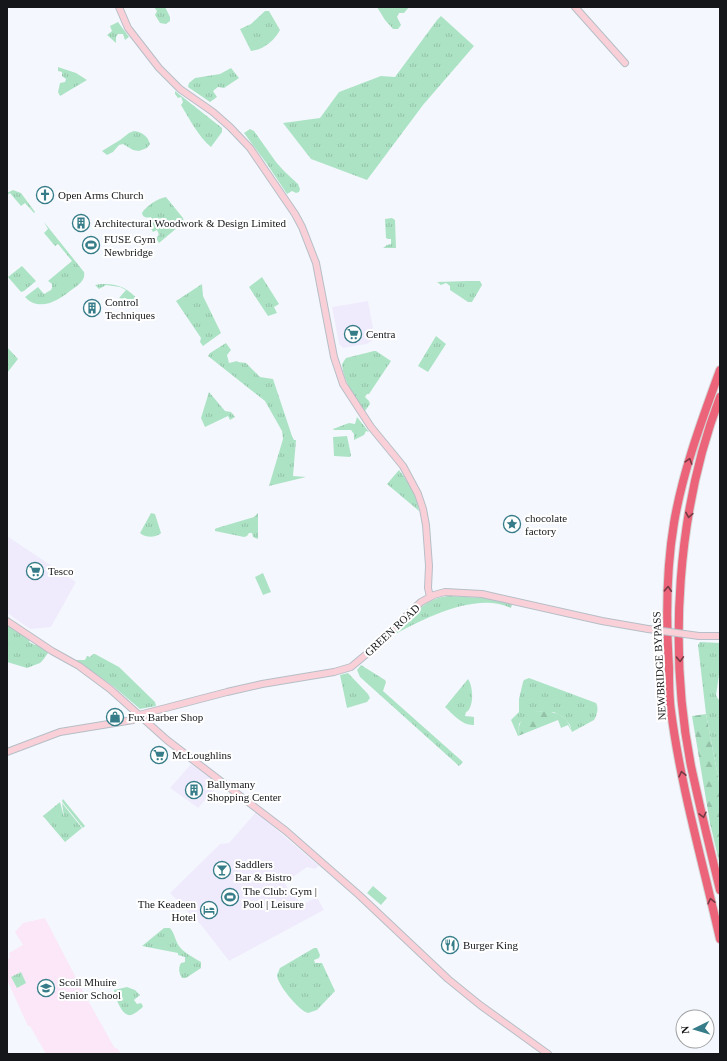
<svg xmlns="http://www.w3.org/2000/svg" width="727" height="1061" viewBox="0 0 727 1061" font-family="Georgia,serif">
	<defs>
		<pattern id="grass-tufts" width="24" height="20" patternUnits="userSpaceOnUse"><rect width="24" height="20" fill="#ade3c5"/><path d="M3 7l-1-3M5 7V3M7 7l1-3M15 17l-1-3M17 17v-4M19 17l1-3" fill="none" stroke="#94c2a9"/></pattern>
		<pattern id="forest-firs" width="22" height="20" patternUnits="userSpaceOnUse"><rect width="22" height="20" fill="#ade3c5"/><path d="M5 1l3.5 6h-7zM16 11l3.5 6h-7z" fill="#94c2a9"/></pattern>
	</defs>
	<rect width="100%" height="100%" fill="#f4f8fe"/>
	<path fill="#f0ebfc" d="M 368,301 L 374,333 L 372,334 L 373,340 L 367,344 L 343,348 L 339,344 L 332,307 Z
		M 7,536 L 76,582 L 51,627 L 30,629 L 7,613 Z
		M 191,764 L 216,782 L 217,787 L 198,808 L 170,788 Z
		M 256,812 L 319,866 L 315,869 L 307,867 L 285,883 L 290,893 L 303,904 L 317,897 L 324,910 L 229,961 L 201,925 L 170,893 L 220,844 L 229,843 Z"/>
	<path fill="#fbe7f7" d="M 45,918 L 85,995 L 114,1047 L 118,1049 L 121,1054 L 46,1054 L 30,1026 L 28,1026 L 7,980 L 7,959 L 10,958 L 9,953 L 23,945 L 15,932 L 23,923 Z"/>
	<path fill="url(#grass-tufts)" d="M 154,7 L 165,7 L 170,17 L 170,21 L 166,24 L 160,23 L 155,15 L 157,11 Z
		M 377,7 L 409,7 L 404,13 L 399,13 L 397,17 L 401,25 L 398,29 L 393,29 L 385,20 Z
		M 265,11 L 269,11 L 280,30 C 274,41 263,50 251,51 L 240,29 L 251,24 Z
		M 441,16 L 474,46 L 423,105 L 367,180 L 311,159 L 283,123 L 320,118 L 339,92 L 381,76 L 395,77 L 437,20 Z
		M 118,22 L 129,37 L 125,40 L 123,34 L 118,34 L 116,37 L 116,43 L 107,35 L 112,31 L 110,26 Z
		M 58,67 L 76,73 L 87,80 L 60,96 L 58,92 L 60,83 L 65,82 L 66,79 L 62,76 L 62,72 L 58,71 Z
		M 231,68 L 239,78 L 224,88 L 218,87 L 213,91 L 217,97 L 210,102 L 188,87 L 189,83 L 195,78 L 220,74 Z
		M 175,91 L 222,128 L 222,132 L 211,147 C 198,136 190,120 181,105 L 183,102 L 181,97 L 178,98 L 175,94 Z
		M 250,129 L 254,131 L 276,162 L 284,171 L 298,184 L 300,189 L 299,192 L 296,193 L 292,191 L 287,194 L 267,164 L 244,133 Z
		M 134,131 C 142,132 148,136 150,144 L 147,148 L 139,151 L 133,150 L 123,144 L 119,145 L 113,152 L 107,155 L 102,151 L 120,140 L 129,133 Z
		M 13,190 L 21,193 L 35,212 L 34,213 L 25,203 L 21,206 L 10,193 L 7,195 L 7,193 Z
		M 166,197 L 183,218 L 184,222 L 159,243 L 157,240 L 157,237 L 159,235 L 157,230 L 153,232 L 148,224 L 153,222 L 151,217 C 147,218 143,218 142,213 C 146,206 158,198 166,197 Z
		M 385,219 L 392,218 L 395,220 L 396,248 L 383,248 L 387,245 L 391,244 L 391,239 L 388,239 L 386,238 Z
		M 44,222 L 84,272 C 86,281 77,286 70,291 C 58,301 39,312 25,297 L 38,287 L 44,294 L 51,290 L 52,288 L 52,284 L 48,281 L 72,261 L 58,244 L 55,246 L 44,233 L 48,229 Z
		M 22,266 L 36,281 L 24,291 L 21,292 L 8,277 Z
		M 262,277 L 279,304 L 274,307 L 277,313 L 268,316 L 249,287 Z
		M 467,281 L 480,281 L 482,285 L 472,302 L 468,302 L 450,290 L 450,286 L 446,283 L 441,285 L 437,282 Z
		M 101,284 C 117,283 129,288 139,301 L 119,298 L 126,290 L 120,287 L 106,285 L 99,289 L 95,285 Z
		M 202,284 L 203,296 L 221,333 L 203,346 L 200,342 L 201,338 L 176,301 Z
		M 436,336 L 446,344 L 428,372 L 418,366 Z
		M 226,343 L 231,350 L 227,355 L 229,363 L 237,361 L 238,362 L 246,363 L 260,377 L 273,379 L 292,436 L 294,440 L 296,440 L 293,476 L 306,477 L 269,486 L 283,439 L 282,431 L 265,401 L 208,356 L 210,353 Z
		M 7,347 L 18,359 L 7,373 Z
		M 374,351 L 376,351 L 391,361 L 369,394 L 367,394 L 365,397 L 369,401 L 370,404 L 365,411 C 355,397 343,381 342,364 L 346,358 Z
		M 209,392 L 225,411 L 231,412 L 235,417 L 230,420 L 228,416 L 205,427 L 201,418 Z
		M 357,417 L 369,432 L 366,431 L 364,435 L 354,440 L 354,434 L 351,430 L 334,430 L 333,429 L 349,423 L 355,424 Z
		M 347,436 L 351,455 L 350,457 L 334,456 L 333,437 Z
		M 399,470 C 408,481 417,496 419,511 L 387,484 Z
		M 151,513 L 155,514 L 161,533 C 156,538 145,538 140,533 Z
		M 258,513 L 258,539 L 253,537 L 252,533 L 249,533 L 247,536 L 244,537 L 215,531 L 215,529 L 217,528 L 254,517 Z
		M 450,596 L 486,598 L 512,603 L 511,608 C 477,591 422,619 392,636 C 408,619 425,597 450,596 Z
		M 7,626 L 10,626 L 30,640 L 29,642 L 35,645 L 36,644 L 47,651 L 48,653 L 43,660 L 40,663 L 27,668 L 7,662 Z
		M 700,642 L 720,643 L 720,668 L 716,695 L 718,699 L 720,700 L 720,787 L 706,714 L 698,645 Z
		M 93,654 L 95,654 L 119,667 L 155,702 L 156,706 L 140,709 L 113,686 L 75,660 L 85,660 L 87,656 L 90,657 Z
		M 361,665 L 385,680 L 386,682 L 383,691 L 463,762 L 459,766 L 360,677 L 357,670 Z
		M 348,673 L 368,694 L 370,698 L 367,702 L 347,708 L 340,675 Z
		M 529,678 L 596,703 C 599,708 597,715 594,720 L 572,732 L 570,725 L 563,717 L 554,712 L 544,712 L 538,711 L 525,717 L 519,724 L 518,736 L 511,720 L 519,712 L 519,699 L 523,682 L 524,680 Z
		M 468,679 C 473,686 474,704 468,711 L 466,712 L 465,716 L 474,717 L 474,725 C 462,726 453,714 445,707 Z
		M 63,799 L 85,826 L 83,828 L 63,803 L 62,801 Z
		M 60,802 L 64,817 L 62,803 L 82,828 L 65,842 L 43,816 Z
		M 164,928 L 170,928 C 175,934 175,940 179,946 C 184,953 193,957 201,962 L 201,968 L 186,978 L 182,978 C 179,974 178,968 181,963 L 185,962 L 185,957 L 178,955 L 178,953 L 142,946 Z
		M 314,948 L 317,948 L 320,955 L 319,958 L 314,960 L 315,963 L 322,963 L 335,991 L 317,1010 L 308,1013 C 299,1011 277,984 277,975 L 280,968 Z
		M 21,972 L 26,983 L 17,988 L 11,977 Z
		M 127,987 L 135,990 L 140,995 L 134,1000 L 137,1004 L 141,1003 L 143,1006 L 142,1008 C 139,1010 135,1014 131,1015 C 122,1017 115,997 114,990 Z"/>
	<path fill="url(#forest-firs)" d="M 538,711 C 543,712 550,711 555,713 C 564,715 570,724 572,732 L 568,725 L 561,728 L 558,720 L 518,736 C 519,721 522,715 538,711 Z
		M 706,714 L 720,787 L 720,866 L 710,823 L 692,716 Z"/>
	<path fill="#ade3c5" d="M 263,573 L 271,592 L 263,595 L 255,577 Z
		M 373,886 L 387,898 L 381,905 L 367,893 Z"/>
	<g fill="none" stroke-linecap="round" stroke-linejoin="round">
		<g stroke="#b7bec7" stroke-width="8">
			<path id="secondary" d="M 119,7 L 128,28 L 159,68 L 180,89 L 213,112 L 230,127 L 250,148 L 295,214 L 302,227 L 316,263 L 334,357 L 343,384 L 371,427 L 403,466 L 418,494 L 423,509 L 426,525 L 429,566 L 428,588 L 430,597
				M 575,7 L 625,63
				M 7,621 L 52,651 L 79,666 L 110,689 L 167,740 L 286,831 L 359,895 L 448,979 L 480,1005 L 548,1054
				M 699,636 L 720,636
				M 7,752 L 60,732 L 133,720 L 139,715 L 227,692 L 262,684 L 334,672 L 351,667 L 375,647 L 408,614 L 421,602 L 434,595 L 445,592 L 482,594 L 602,621 L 648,629"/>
		</g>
		<g stroke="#d5d5d6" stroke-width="10">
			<path id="highway" d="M 720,370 C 702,420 683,470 674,523 C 666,571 666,621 669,668 C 669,682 669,697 671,711 C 681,788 703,863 720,939
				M 720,397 C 677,509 668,649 691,766 C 700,808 710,849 720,890"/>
		</g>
		<use href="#secondary" stroke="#f9d0d7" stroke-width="6"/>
		<use href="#highway" stroke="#eb6479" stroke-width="8"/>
		<g stroke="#b7bec7" stroke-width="8" stroke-linecap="butt">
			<path id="secondary-bridge" d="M 648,629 L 699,636"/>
		</g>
		<use href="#secondary-bridge" stroke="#f9d0d7" stroke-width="6"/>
	</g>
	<defs><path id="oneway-chevron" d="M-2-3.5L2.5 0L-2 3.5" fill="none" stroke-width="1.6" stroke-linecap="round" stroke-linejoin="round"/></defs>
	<g stroke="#753944">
		<use href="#oneway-chevron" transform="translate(689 461) rotate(-73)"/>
		<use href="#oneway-chevron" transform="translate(689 515) rotate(100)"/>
		<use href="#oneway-chevron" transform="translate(668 589) rotate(-87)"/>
		<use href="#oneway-chevron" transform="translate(680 659) rotate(88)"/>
		<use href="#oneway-chevron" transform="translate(682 774) rotate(-103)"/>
		<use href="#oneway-chevron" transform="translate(703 815) rotate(77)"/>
		<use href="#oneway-chevron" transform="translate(711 901) rotate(-103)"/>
	</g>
	<defs>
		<g id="church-ring" transform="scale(0.9)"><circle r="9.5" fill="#fff" stroke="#377d89" stroke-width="1.5"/><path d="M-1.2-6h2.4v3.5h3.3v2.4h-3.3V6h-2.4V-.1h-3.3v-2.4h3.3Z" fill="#377d89"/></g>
		<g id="building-ring" transform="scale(0.9)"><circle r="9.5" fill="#fff" stroke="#377d89" stroke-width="1.5"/><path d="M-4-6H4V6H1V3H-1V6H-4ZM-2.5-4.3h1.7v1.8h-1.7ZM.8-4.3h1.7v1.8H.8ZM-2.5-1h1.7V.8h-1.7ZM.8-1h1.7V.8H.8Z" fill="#377d89"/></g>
		<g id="stadium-ring" transform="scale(0.9)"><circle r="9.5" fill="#fff" stroke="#377d89" stroke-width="1.5"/><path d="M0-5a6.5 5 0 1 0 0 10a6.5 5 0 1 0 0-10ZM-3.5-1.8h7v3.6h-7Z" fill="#377d89"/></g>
		<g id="supermarket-ring" transform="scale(0.9)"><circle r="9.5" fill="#fff" stroke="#377d89" stroke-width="1.5"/><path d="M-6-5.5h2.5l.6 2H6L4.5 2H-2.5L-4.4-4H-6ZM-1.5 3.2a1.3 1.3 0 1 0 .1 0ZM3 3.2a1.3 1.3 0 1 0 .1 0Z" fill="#377d89"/></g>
		<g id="sight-ring" transform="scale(0.9)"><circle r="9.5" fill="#fff" stroke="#377d89" stroke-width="1.5"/><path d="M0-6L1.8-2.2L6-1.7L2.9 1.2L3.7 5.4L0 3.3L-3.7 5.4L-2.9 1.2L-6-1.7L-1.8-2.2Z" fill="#377d89"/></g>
		<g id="shop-ring" transform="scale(0.9)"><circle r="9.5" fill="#fff" stroke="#377d89" stroke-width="1.5"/><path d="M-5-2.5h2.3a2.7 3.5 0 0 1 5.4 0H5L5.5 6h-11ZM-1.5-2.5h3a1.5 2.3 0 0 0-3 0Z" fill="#377d89"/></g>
		<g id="bar-ring" transform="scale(0.9)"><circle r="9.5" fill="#fff" stroke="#377d89" stroke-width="1.5"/><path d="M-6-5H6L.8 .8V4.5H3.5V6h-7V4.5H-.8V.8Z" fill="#377d89"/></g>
		<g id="hotel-ring" transform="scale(0.9)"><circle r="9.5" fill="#fff" stroke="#377d89" stroke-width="1.5"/><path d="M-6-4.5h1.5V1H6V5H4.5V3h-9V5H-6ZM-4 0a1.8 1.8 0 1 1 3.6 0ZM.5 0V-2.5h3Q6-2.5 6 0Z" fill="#377d89"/></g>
		<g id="restaurant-ring" transform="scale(0.9)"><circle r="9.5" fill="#fff" stroke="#377d89" stroke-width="1.5"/><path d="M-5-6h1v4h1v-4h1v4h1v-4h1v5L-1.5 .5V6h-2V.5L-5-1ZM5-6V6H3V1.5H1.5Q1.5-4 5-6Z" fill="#377d89"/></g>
		<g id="school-ring" transform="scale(0.9)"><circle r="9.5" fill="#fff" stroke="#377d89" stroke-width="1.5"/><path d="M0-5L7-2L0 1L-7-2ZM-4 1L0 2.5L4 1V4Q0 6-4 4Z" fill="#377d89"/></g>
	</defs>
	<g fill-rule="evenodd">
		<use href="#church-ring" x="45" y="195"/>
		<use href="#building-ring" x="81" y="223"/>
		<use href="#stadium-ring" x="91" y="245"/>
		<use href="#building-ring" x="92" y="308"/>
		<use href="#supermarket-ring" x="353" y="334"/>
		<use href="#sight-ring" x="512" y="524"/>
		<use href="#supermarket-ring" x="35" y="571"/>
		<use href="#shop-ring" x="115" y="717"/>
		<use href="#supermarket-ring" x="159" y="755"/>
		<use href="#building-ring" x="194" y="790"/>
		<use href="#bar-ring" x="222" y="870"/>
		<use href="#stadium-ring" x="230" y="897"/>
		<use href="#hotel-ring" x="209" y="910"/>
		<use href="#restaurant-ring" x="450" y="945"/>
		<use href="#school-ring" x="46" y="988"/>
	</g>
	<g text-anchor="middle" stroke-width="4" stroke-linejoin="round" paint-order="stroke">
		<g font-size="11" fill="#141619" stroke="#fff" text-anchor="start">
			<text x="58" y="199">Open Arms Church</text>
			<text x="94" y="227">Architectural Woodwork &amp; Design Limited</text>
			<text x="104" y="243">FUSE Gym<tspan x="104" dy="13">Newbridge</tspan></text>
			<text x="105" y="306">Control<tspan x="105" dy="13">Techniques</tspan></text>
			<text x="366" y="338">Centra</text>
			<text x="525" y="522">chocolate<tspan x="525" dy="13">factory</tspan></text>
			<text x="48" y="575">Tesco</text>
			<text x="128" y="721">Fux Barber Shop</text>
			<text x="172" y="759">McLoughlins</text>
			<text x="207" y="788">Ballymany<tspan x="207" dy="13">Shopping Center</tspan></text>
			<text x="235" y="868">Saddlers<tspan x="235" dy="13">Bar &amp; Bistro</tspan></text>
			<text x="243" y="895">The Club: Gym |<tspan x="243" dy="13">Pool | Leisure</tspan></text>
			<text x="196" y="908" text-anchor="end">The Keadeen<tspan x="196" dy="13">Hotel</tspan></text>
			<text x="463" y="949">Burger King</text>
			<text x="59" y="986">Scoil Mhuire<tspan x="59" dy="13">Senior School</tspan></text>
		</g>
		<g font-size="11" fill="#141619" stroke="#fff">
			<text transform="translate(392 630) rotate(-43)" y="4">GREEN ROAD</text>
			<text transform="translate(659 666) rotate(-93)" y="4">NEWBRIDGE BYPASS</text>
		</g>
	</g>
	<rect width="727" height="1061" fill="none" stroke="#141619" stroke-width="16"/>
	<g transform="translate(695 1029) rotate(265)"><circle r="19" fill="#ffffff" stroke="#a1a2a3"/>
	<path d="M0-3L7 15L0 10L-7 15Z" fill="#377d89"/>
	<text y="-6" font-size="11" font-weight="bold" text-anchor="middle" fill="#141619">N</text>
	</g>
</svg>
